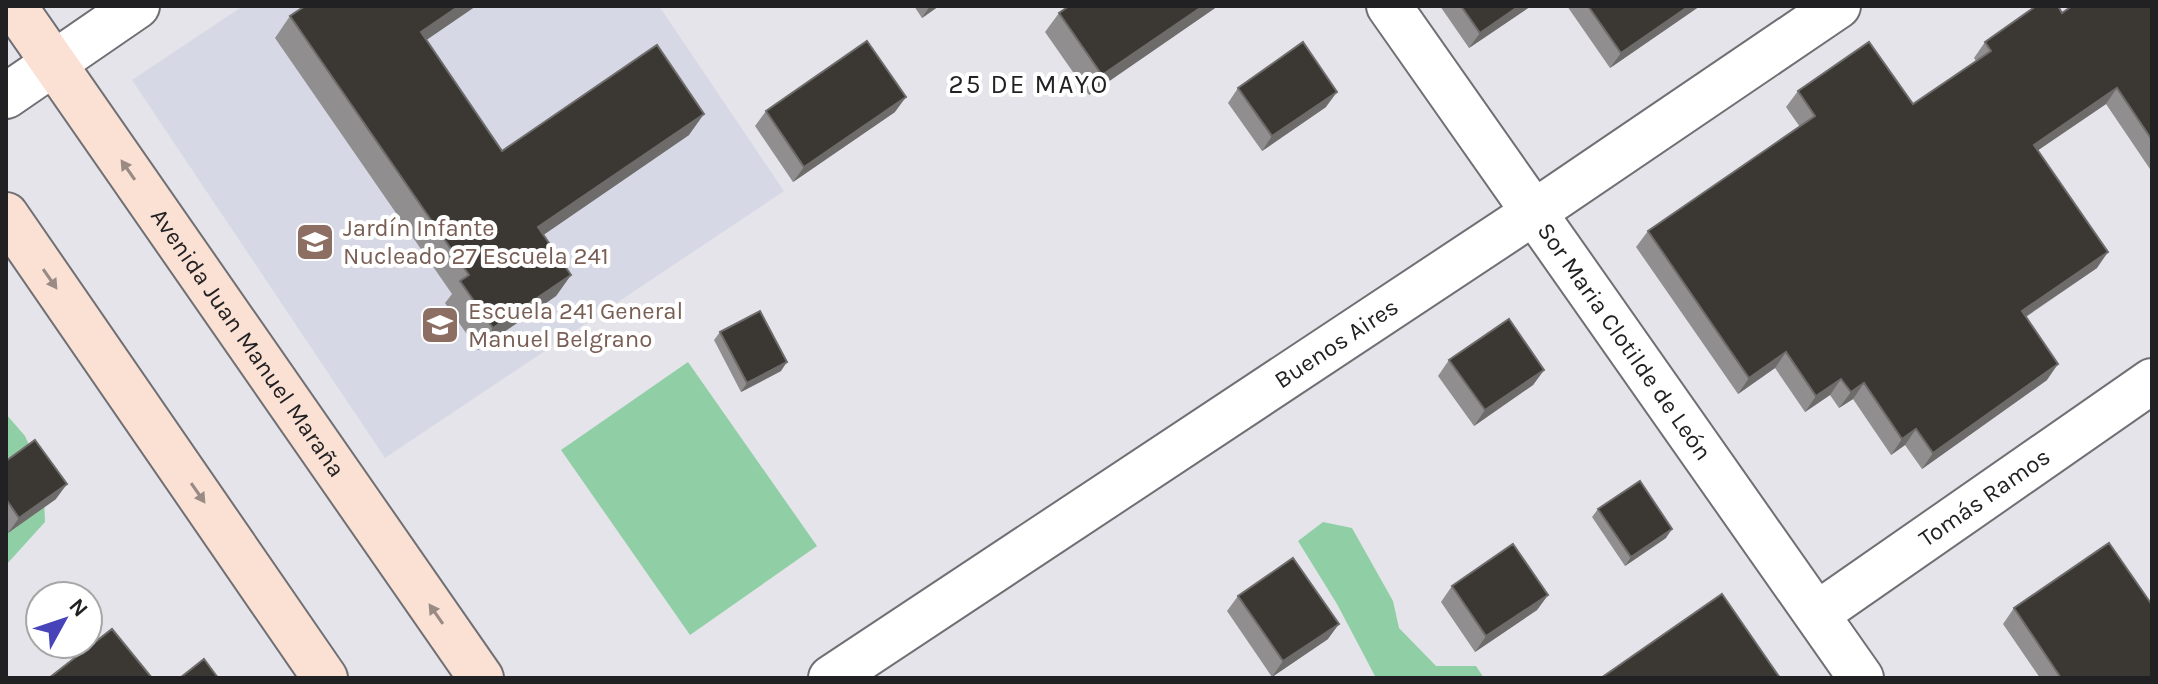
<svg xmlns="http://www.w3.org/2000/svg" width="2158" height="684" viewBox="0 0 2158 684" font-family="Karla,sans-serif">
	<rect width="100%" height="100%" fill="#e4e4ea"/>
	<path fill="#d7d8e5" d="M 243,6 L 659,6 L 784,191 L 385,458 L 132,80 Z"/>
	<path fill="#90cfa5" d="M 688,362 L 817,546 L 690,635 L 561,450 Z
		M 6,414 L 25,436 L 43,477 L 45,522 L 6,565 Z
		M 1323,522 L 1352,528 L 1393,601 L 1399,628 L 1436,666 L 1476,666 L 1484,678 L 1376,678 L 1337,604 L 1298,541 Z"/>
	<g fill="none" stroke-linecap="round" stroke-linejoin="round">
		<g stroke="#6f6f74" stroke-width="48">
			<g id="street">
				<path id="s1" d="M 1389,6 L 1861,678"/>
				<path d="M 6,96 L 137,6"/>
				<path id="s2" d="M 1817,614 L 2152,381"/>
				<path id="s3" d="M 831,678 L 1533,213 L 1838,6"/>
			</g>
		</g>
		<g stroke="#6f6f74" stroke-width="48">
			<g id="secondary">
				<path id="s4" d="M 14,6 L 481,678"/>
				<path d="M 6,215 L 325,678"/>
			</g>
		</g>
		<use href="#street" stroke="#fff" stroke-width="44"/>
		<use href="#secondary" stroke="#fbe0d4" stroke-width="44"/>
	</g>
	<path fill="#908e8f" d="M 305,6 L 476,6 L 426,40 L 502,151 L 689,135 L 543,235 L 571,275 L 556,296 L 478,350 L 445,303 L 452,294 L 275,38 L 290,16 Z
		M 914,6 L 939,6 L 922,18 Z
		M 1218,6 L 1089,95 L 1045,32 L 1059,13 Z
		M 1440,6 L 1531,6 L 1469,48 Z
		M 1567,6 L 1700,6 L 1610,68 Z
		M 2152,6 L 2152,172 L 2106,104 L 2037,151 L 2097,268 L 2026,317 L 2047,380 L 1922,469 L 1905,445 L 1891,455 L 1853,399 L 1839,408 L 1830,395 L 1805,412 L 1775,368 L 1738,394 L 1636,247 L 1648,231 L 1800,127 L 1786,107 L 1798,91 L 1913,104 L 1976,61 L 1974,58 L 1985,42 L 2062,13 Z
		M 1238,88 L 1326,107 L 1262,151 L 1228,103 Z
		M 766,111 L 895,112 L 793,182 L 755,126 Z
		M 720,332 L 781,371 L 741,392 L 714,340 Z
		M 1449,360 L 1544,370 L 1533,385 L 1474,426 L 1438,376 Z
		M 6,461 L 56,499 L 8,533 L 6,530 Z
		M 1598,509 L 1666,538 L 1625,566 L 1592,517 Z
		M 1452,586 L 1548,595 L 1537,610 L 1475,652 L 1441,602 Z
		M 1238,596 L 1328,639 L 1272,677 L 1227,611 Z
		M 2014,608 L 2152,678 L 2040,678 L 2003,624 Z"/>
	<path fill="#6e6c6b" d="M 459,6 L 476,6 L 406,54 L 421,32 Z
		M 930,6 L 939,6 L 922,18 Z
		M 1203,6 L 1218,6 L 1089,95 L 1102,75 Z
		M 1519,6 L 1531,6 L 1469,48 L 1480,33 Z
		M 1689,6 L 1700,6 L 1610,68 L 1621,53 Z
		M 2117,88 L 2106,104 L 2022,161 L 2034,145 Z
		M 1337,92 L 1326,107 L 1262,151 L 1272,136 Z
		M 906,97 L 895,112 L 793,182 L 804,167 Z
		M 704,114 L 689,135 L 523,249 L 538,227 Z
		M 2108,252 L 2097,268 L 2010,327 L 2022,311 Z
		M 571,275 L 556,296 L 478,350 L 493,328 Z
		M 1786,352 L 1775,368 L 1738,394 L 1749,378 Z
		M 787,362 L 781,371 L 741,392 L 747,383 Z
		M 2058,364 L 2047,380 L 1922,469 L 1933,453 Z
		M 1544,370 L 1533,385 L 1474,426 L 1485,410 Z
		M 1841,379 L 1830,395 L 1805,412 L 1816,396 Z
		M 1864,383 L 1853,399 L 1839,408 L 1851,392 Z
		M 1916,429 L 1905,445 L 1891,455 L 1902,439 Z
		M 67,484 L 56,499 L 8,533 L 19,518 Z
		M 1672,529 L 1666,538 L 1625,566 L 1631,557 Z
		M 1548,595 L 1537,610 L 1475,652 L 1486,636 Z
		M 1339,624 L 1328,639 L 1272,677 L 1283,661 Z"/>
	<path fill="#3b3834" stroke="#6e6c6b" stroke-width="2" d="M 305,6 L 459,6 L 421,32 L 502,151 L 657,45 L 704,114 L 538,227 L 571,275 L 493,328 L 460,281 L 469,275 L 290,16 Z
		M 1069,6 L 1203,6 L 1102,75 L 1059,13 Z
		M 1461,6 L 1519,6 L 1480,33 Z
		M 1588,6 L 1689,6 L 1621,53 Z
		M 2036,6 L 2058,6 L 2062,13 L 2072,6 L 2152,6 L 2152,140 L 2117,88 L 2034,145 L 2108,252 L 2022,311 L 2058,364 L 1933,453 L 1916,429 L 1902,439 L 1864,383 L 1851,392 L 1841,379 L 1816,396 L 1786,352 L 1749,378 L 1648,231 L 1815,116 L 1798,91 L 1869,42 L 1913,104 L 1991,51 L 1985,42 Z
		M 867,41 L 906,97 L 804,167 L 766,111 Z
		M 1303,42 L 1337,92 L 1272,136 L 1238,88 Z
		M 760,311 L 787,362 L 747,383 L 720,332 Z
		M 1509,319 L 1544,370 L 1485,410 L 1449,360 Z
		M 35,440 L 67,484 L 19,518 L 6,499 L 6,461 Z
		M 1640,481 L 1672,529 L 1631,557 L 1598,509 Z
		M 2109,543 L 2152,605 L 2152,678 L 2061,678 L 2014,608 Z
		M 1513,544 L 1548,595 L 1486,636 L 1452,586 Z
		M 1293,558 L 1339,624 L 1283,661 L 1238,596 Z
		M 1722,594 L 1780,678 L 1601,678 Z
		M 112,629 L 152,678 L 49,678 Z
		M 204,659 L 218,678 L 180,678 Z"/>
	<defs><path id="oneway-solid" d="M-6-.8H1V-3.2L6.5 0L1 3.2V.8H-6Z" transform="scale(2)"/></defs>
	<g fill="#998a84">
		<use href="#oneway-solid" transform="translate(128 170) rotate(-125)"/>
		<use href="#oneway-solid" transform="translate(50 279) rotate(55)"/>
		<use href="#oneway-solid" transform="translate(198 493) rotate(55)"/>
		<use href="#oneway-solid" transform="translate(436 614) rotate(-125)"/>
	</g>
	<defs>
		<g id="school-square" transform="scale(2)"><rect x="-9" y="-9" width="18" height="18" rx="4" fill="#8d6e63" stroke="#fff"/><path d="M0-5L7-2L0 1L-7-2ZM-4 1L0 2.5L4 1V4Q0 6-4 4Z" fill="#fff"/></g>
	</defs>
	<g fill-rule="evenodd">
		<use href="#school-square" x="315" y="242"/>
		<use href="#school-square" x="440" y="325"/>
	</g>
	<g text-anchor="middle" stroke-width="8" stroke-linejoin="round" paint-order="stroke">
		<g font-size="24" fill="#785e54" stroke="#fff" text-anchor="start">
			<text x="343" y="236">Jardín Infante<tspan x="343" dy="28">Nucleado 27 Escuela 241</tspan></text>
			<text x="468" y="319">Escuela 241 General<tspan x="468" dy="28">Manuel Belgrano</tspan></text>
		</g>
		<g font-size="24" fill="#212123" stroke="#fff">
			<text dy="8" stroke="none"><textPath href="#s4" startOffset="410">Avenida Juan Manuel Maraña</textPath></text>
			<text dy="8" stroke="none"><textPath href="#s1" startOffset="410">Sor Maria Clotilde de León</textPath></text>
			<text dy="8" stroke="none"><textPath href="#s3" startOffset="606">Buenos Aires</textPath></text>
			<text dy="8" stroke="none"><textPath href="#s2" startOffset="204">Tomás Ramos</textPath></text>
		</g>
		<g font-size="26" letter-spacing="2" fill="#212123" stroke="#fff">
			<text x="1029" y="93">25 DE MAYO</text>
		</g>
	</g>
	<rect width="2158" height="684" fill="none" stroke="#212123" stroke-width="16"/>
	<g transform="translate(64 620) rotate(50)"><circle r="38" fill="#ffffff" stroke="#a6a6a7" stroke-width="2"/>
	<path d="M0-6L14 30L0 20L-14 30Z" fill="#4743b9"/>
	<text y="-12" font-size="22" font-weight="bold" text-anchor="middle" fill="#212123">N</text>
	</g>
</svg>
